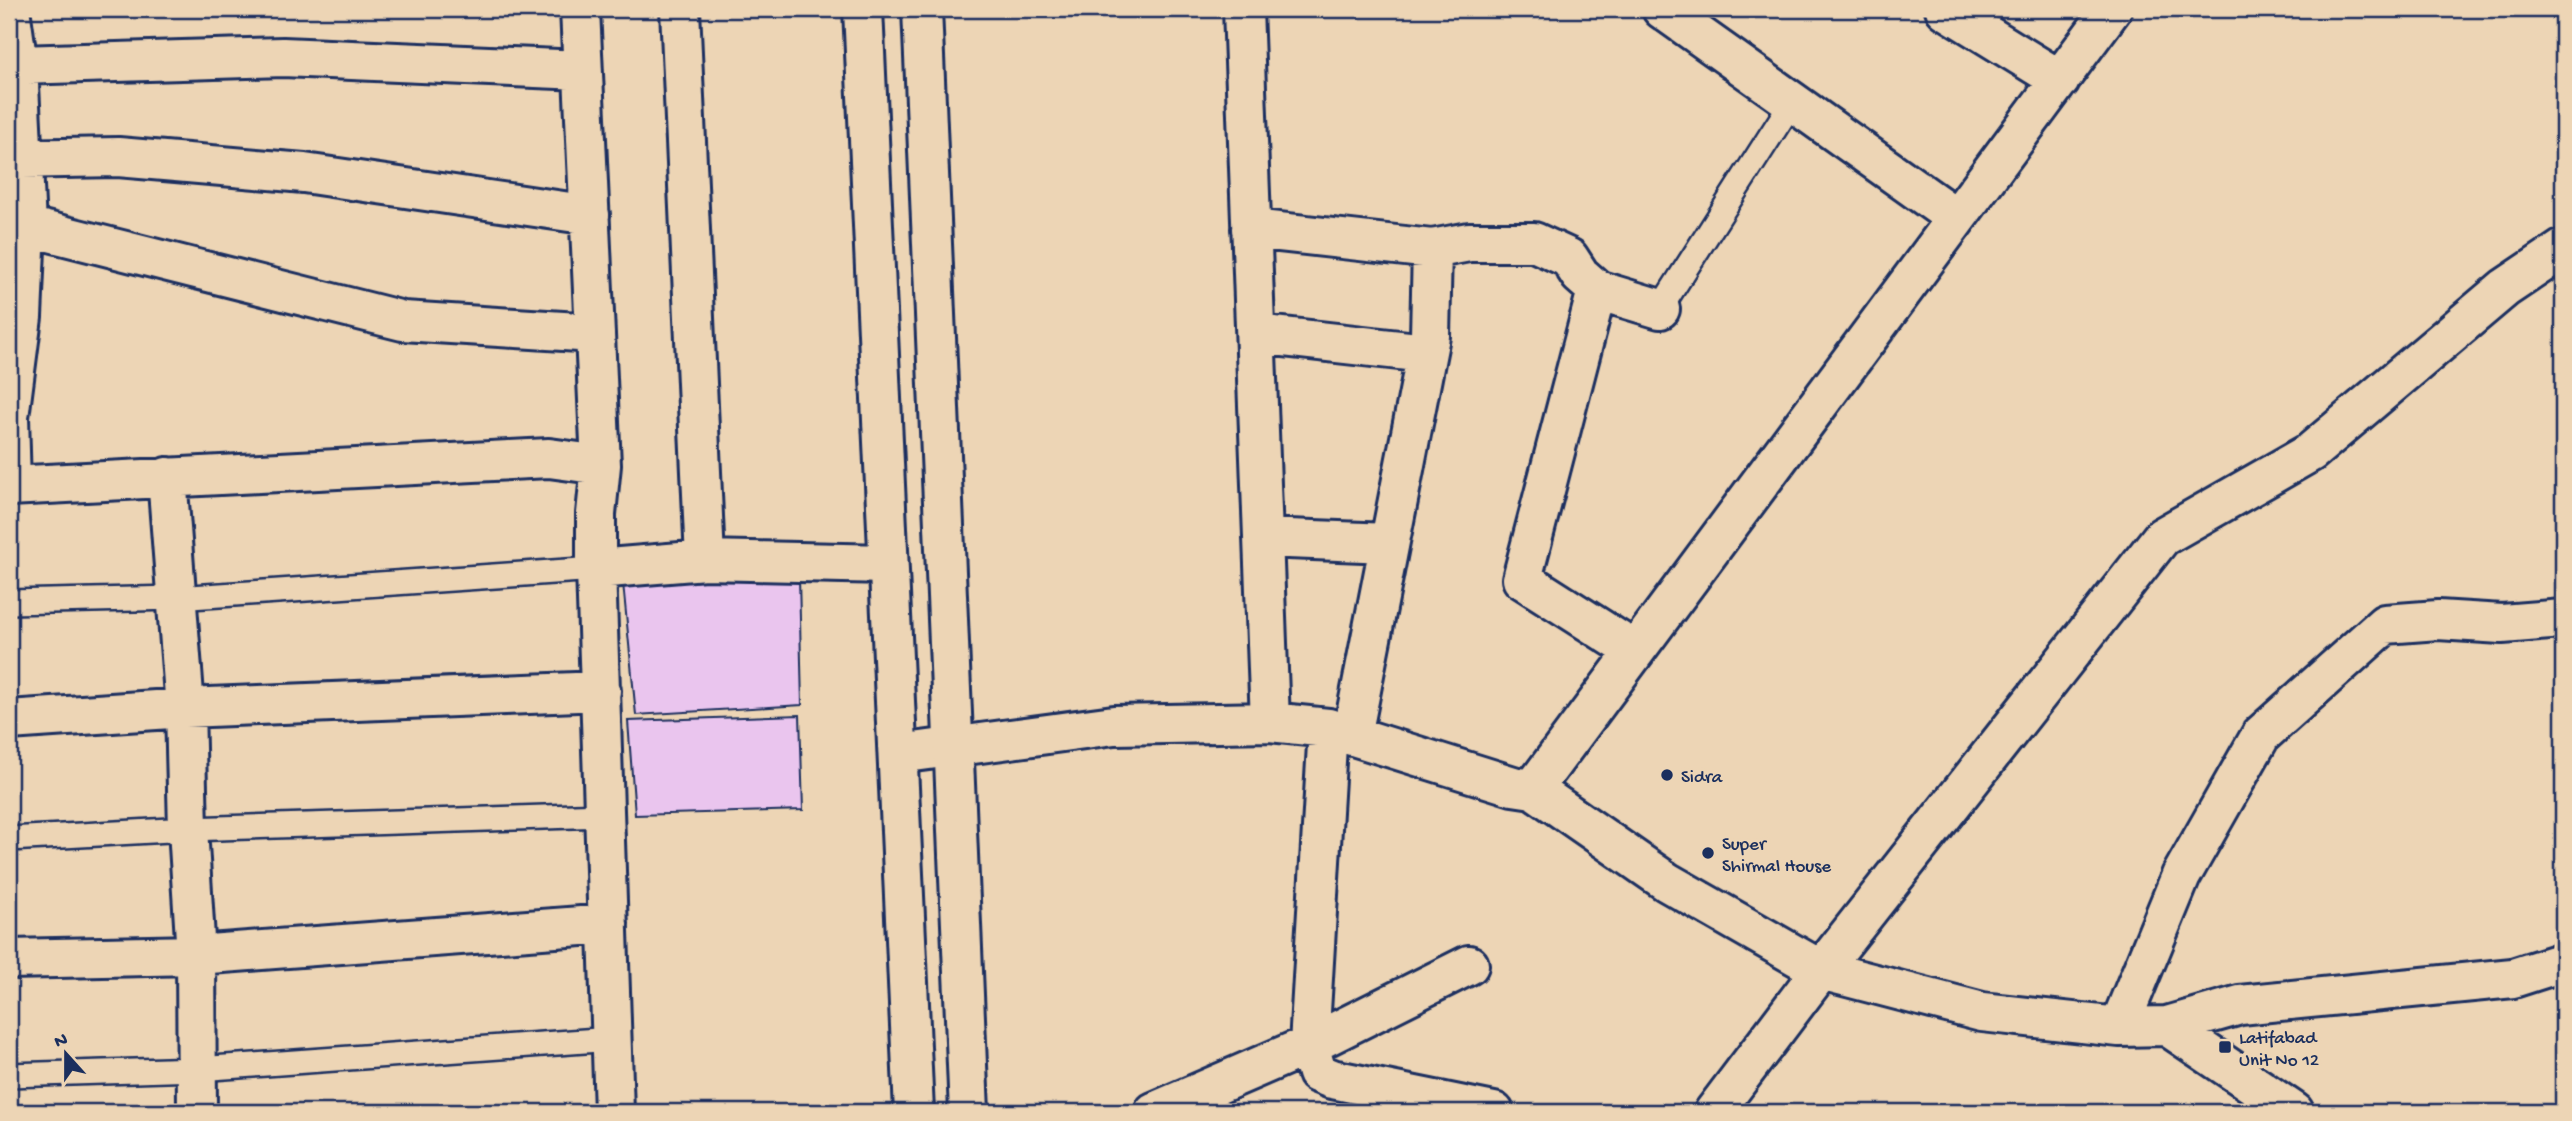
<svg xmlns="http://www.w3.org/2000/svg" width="2572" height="1121" viewBox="0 0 2572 1121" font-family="'Gochi Hand',sans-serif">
	<rect width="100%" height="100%" fill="#edd5b5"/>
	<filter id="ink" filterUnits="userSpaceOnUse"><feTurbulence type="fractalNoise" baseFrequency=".0143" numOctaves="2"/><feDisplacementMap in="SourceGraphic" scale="14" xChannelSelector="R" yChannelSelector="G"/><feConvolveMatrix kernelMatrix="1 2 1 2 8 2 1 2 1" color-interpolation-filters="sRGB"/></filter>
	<g filter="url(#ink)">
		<path fill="#eac5ee" stroke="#1b2f5e" stroke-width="2" d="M 799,577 L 802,705 L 636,715 L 623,583 Z
			M 800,715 L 803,810 L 635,815 L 628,721 Z"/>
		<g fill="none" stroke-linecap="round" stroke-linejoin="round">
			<g stroke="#1b2f5e" stroke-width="28">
				<path id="service" d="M 1660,309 L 1792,102
					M 9,602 L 176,598 L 596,569
					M 9,839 L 188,829 L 604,815
					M 9,1075 L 198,1069 L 612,1039"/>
			</g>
			<g stroke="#1b2f5e" stroke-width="44">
				<path id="minor" d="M 10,9 L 18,65 L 26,226 L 22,317 L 9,417 L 11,485
					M 580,9 L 601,465 L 596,514 L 596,569 L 614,1112
					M 1243,9 L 1270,722
					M 1662,9 L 1956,218
					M 1945,9 L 2060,80
					M 18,65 L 283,57 L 582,70
					M 9,159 L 118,157 L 304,173 L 590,215
					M 26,226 L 403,321 L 595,333
					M 1251,229 L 1432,249 L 1469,242 L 1534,242 L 1569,258 L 1580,275 L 1597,290 L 1660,309
					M 1597,290 L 1522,579 L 1635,651
					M 1256,334 L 1426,353
					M 167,477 L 185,708 L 188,829 L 196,955 L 197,1112
					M 9,486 L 549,458 L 601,465
					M 1263,538 L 1389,543
					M 705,560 L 888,564
					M 596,569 L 705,560 L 680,9
					M 9,720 L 185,708 L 601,691
					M 1328,728 L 1309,1045 L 1317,1073 L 1332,1079 L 1494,1112
					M 1352,736 L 1430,336 L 1432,249
					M 899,754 L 1114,725 L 1270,722 L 1328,728 L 1513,786 L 1533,789 L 1667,882 L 1821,970 L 1982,1012 L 2119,1027 L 2167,1026 L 2240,1005 L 2513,978 L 2563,962
					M 1533,789 L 2112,9
					M 9,959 L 196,955 L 608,924
					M 2167,1026 L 2294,1112
					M 2119,1027 L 2181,876 L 2261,735 L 2385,624 L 2438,620 L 2502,624 L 2563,619
					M 1154,1112 L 1309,1045 L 1469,965
					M 1714,1112 L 1821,970 L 2162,537 L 2311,452 L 2505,288 L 2563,249"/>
			</g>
			<g stroke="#1b2f5e" stroke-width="44">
				<path id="secondary" d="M 863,9 L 914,1112
					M 922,9 L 969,1112"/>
			</g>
			<use href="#service" stroke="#edd5b5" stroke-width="23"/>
			<use href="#minor" stroke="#edd5b5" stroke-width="38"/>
			<use href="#secondary" stroke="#edd5b5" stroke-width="38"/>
		</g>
	</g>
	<g fill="#1b2f5e" stroke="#edd5b5" stroke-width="2.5">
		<circle cx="1667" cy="775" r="7"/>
		<circle cx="1708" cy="853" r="7"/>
		<rect x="2218" y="1040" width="14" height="14" rx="3.5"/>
	</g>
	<g text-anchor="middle" stroke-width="7" stroke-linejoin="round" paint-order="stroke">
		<g font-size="19" fill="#1b2f5e" stroke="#edd5b5" text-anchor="start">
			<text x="1681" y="782">Sidra</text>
			<text x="1722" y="849">Super<tspan x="1722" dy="22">Shirmal House</tspan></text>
			<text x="2239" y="1043">Latifabad<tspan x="2239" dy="22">Unit No 12</tspan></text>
		</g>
	</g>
	<rect width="2572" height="1121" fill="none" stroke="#edd5b5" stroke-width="35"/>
	<rect x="18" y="18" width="2537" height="1086" fill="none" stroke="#1b2f5e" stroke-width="2.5" filter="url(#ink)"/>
	<g transform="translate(66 1054) rotate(339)" stroke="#edd5b5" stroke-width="5" paint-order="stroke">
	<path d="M0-5L12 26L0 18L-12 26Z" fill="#1b2f5e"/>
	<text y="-10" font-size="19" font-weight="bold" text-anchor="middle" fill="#1b2f5e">N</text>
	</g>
</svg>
